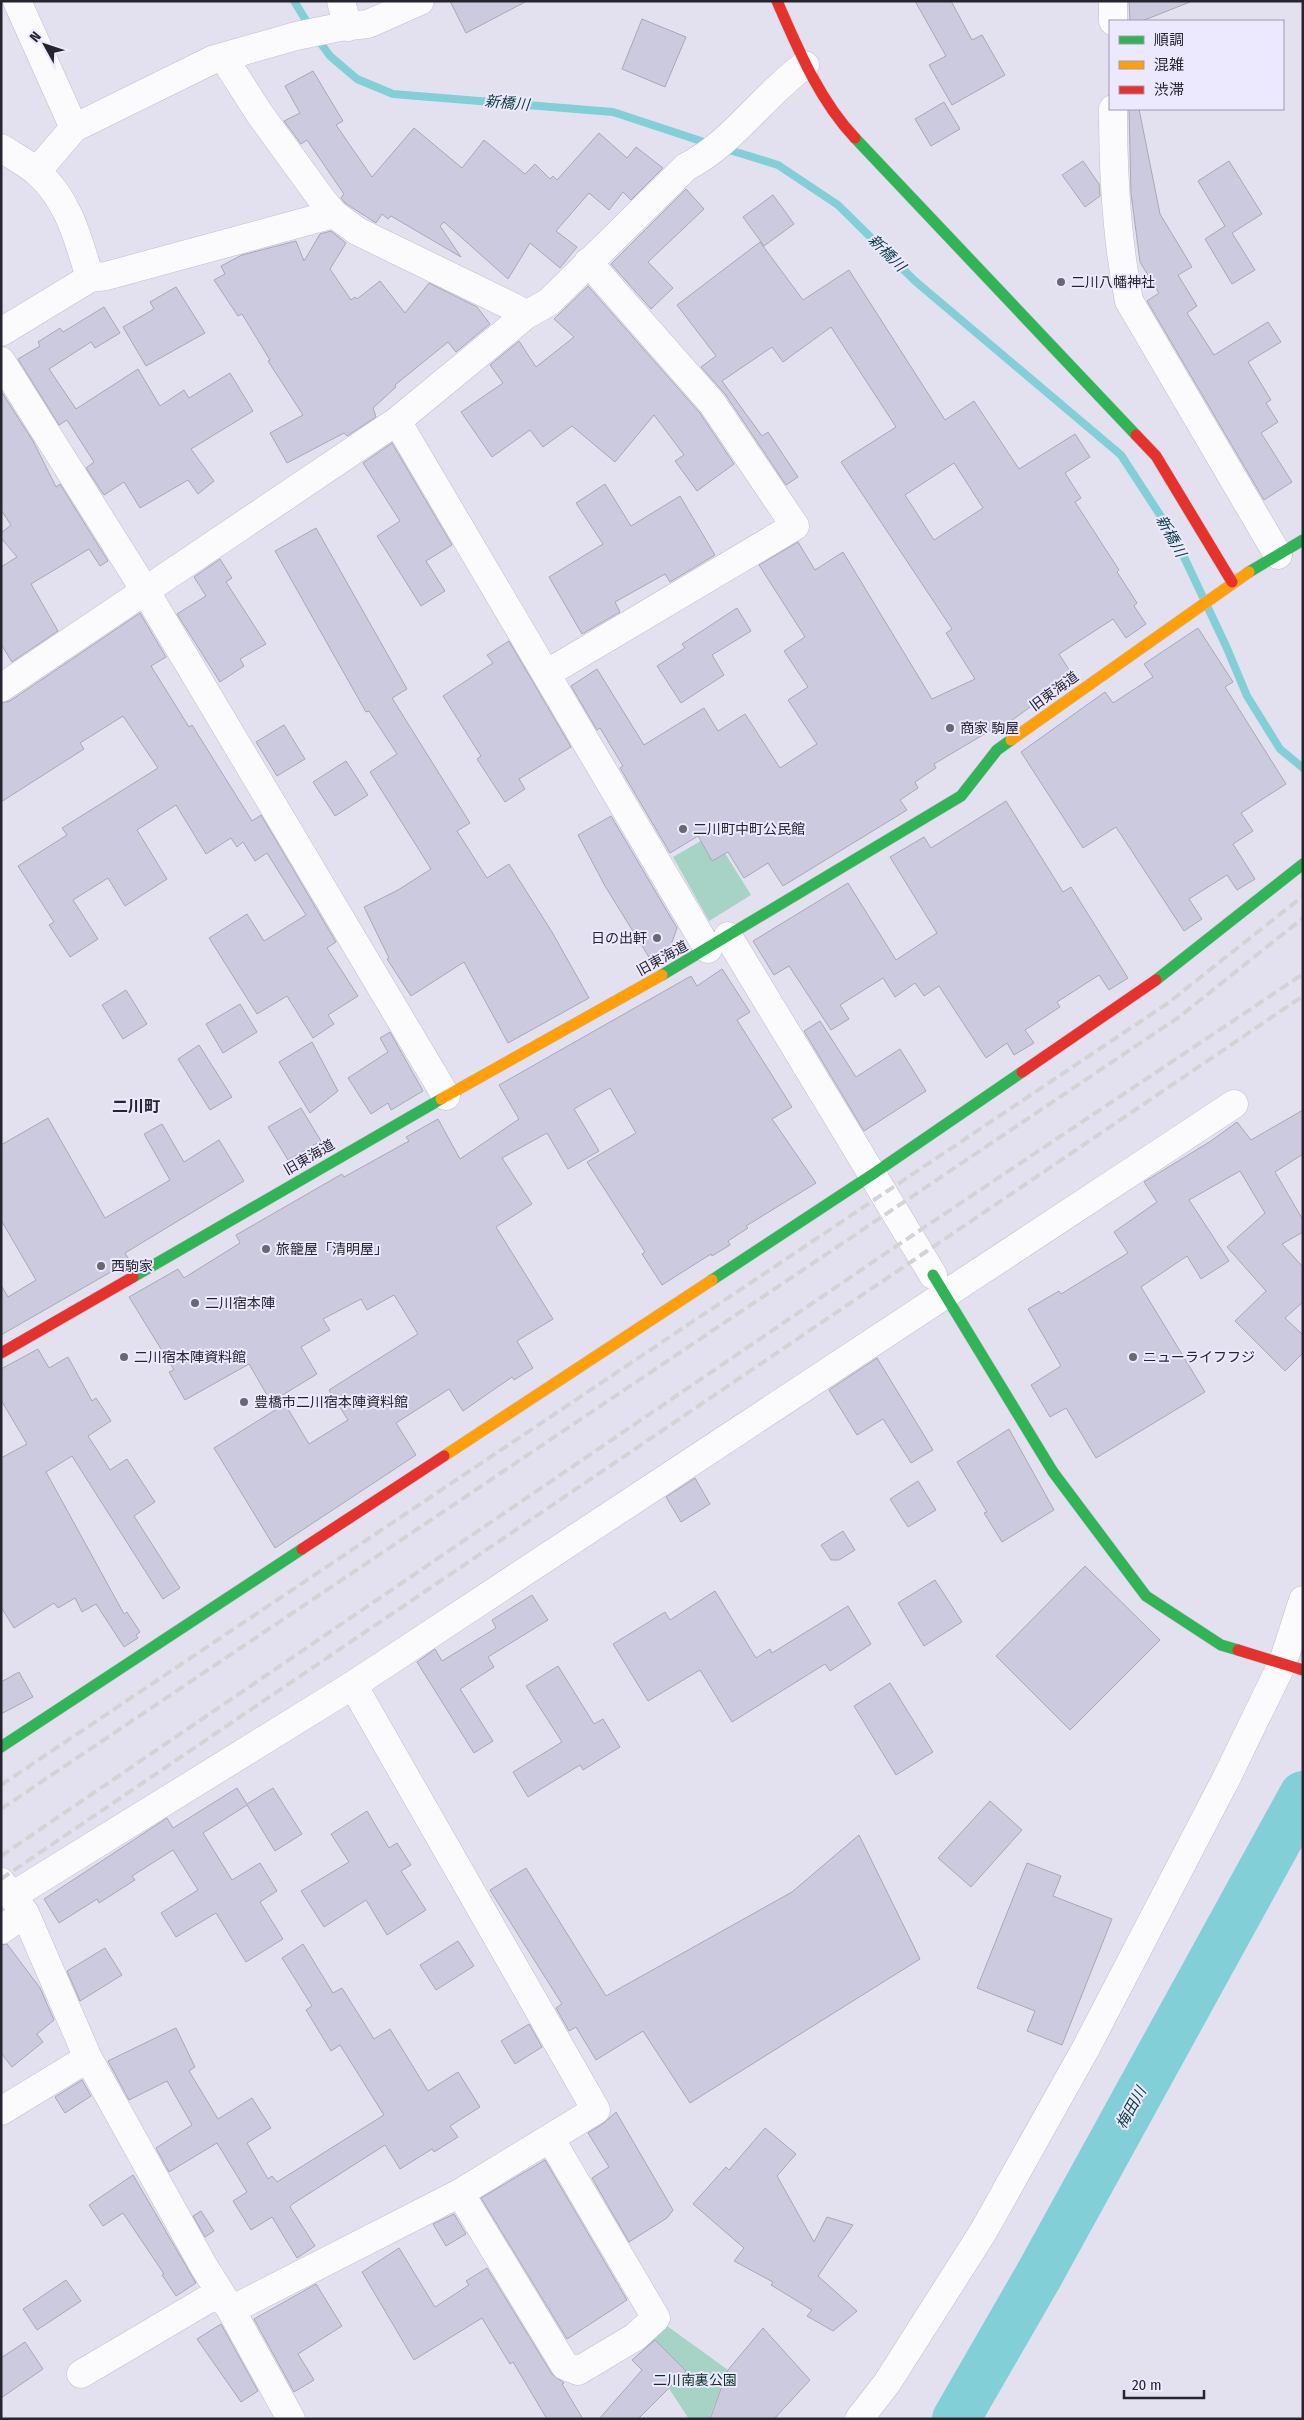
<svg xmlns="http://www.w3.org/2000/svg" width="1304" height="2420" viewBox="0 0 1304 2420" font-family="'Fira Sans Condensed','Noto Sans JP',sans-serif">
	<rect width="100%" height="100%" fill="#e3e1f0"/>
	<path fill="#a6d3c5" d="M 713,834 L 751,895 L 709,921 L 673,857 Z
		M 656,2318 L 728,2370 L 709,2419 L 689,2419 L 635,2337 Z"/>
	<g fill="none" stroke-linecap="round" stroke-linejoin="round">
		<path stroke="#82cfd8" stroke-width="8" d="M 294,1 L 310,27
			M 316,37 L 330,56 L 357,79 L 393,94 L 613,112 L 710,144
			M 723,148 L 778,165 L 838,205 L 915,281 L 1121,455 L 1175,538 L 1226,646 L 1247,696 L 1280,749 L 1303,768"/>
		<path stroke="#82cfd8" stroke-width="48" d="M 956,2419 L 1039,2275 L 1303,1795"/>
	</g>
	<path fill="#cbcade" stroke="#a9a8b4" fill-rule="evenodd" d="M 450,1 L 527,1 L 466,33 Z
		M 915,1 L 951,1 L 972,40 L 982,35 L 1005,75 L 952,105 L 929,65 L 946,56 Z
		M 1129,1 L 1189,1 L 1190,2 L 1142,21 L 1130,21 Z
		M 642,19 L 686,37 L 665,87 L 622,69 Z
		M 313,71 L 343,121 L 336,125 L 372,177 L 414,128 L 462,168 L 484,140 L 525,174 L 535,164 L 550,179 L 553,176 L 557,180 L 599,133 L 627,158 L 636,147 L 663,168 L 631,200 L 623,192 L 609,210 L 589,193 L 556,231 L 577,247 L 560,268 L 530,243 L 508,279 L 444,222 L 440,226 L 461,257 L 391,216 L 388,219 L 382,214 L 376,223 L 345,203 L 341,198 L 344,194 L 307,140 L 301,144 L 284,121 L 300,113 L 285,86 Z
		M 944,102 L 960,129 L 931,146 L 915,119 Z
		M 1129,109 L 1139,109 L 1160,214 L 1192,267 L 1178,275 L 1197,306 L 1187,313 L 1214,355 L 1268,322 L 1281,342 L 1248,362 L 1271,400 L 1266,403 L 1278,422 L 1261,433 L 1292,482 L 1264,500 L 1147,301 L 1159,293 L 1140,262 L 1131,193 Z
		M 1083,161 L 1099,184 L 1100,196 L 1085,207 L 1062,175 Z
		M 1229,161 L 1262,214 L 1232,233 L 1255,270 L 1232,284 L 1205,239 L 1225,226 L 1198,181 Z
		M 686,189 L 704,209 L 648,262 L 673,288 L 651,309 L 611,264 Z
		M 773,195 L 794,224 L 764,246 L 743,217 Z
		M 331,231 L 346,243 L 330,269 L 351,300 L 355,297 L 357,299 L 380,281 L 405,313 L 429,283 L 477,307 L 490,324 L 456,352 L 448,342 L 395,385 L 396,387 L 373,408 L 376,417 L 347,436 L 344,433 L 287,463 L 270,433 L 303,415 L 268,361 L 270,360 L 242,314 L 238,316 L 214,280 L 225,274 L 221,266 L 242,255 L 296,241 L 304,261 L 320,234 Z
		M 760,242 L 803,300 L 849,270 L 945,420 L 974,401 L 1019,469 L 1075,434 L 1090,457 L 1065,473 L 1081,498 L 1075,502 L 1119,570 L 1117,572 L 1137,603 L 1134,606 L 1146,624 L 1126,638 L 1113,619 L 1059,654 L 1073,676 L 1004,726 L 1003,723 L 934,764 L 936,768 L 915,782 L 918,788 L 900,800 L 907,810 L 783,886 L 768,863 L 744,878 L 728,852 L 712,861 L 698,836 L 670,853 L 620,768 L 623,766 L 600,728 L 597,730 L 571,686 L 597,669 L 644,745 L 704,708 L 718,731 L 745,714 L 780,768 L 817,744 L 788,700 L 808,687 L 784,651 L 805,637 L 759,565 L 798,542 L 815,570 L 843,552 L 932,699 L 975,679 L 946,633 L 952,629 L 841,462 L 896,427 L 831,327 L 783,362 L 772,347 L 722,381 L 762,436 L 768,432 L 798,477 L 786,485 L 725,394 L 701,367 L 716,356 L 677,305 ZM 954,463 L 983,508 L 934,540 L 905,495 Z
		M 588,286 L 700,413 L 734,464 L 697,491 L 675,461 L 684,455 L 654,415 L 615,462 L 572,426 L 543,447 L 530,430 L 492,457 L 461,412 L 503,383 L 490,365 L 519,341 L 536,367 L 574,337 L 554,319 Z
		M 176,287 L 205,333 L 146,366 L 123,327 L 154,309 L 150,302 Z
		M 104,307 L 120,333 L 95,348 L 91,342 L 49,369 L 76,409 L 138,369 L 160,406 L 184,390 L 189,398 L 230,373 L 253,411 L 191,449 L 214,481 L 198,494 L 188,480 L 140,508 L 124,482 L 104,495 L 86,468 L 94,462 L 67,420 L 59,425 L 18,359 L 40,346 L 38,342 L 60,328 L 63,332 Z
		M 1,391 L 33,441 L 56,487 L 60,484 L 108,561 L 100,566 L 89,549 L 31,584 L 58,631 L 12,662 L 1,644 L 1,567 L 17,557 L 1,538 L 1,533 L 11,525 L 1,510 Z
		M 392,443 L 452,545 L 426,561 L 445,591 L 421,606 L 377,536 L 400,521 L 363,463 Z
		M 605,484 L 631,526 L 680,496 L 715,555 L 670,582 L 665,574 L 615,602 L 620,612 L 582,634 L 549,577 L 603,544 L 576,503 Z
		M 316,528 L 407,689 L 392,698 L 470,823 L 457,831 L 487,878 L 509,864 L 552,932 L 589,998 L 508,1043 L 464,962 L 411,996 L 387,959 L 389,958 L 364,907 L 398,890 L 431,869 L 370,772 L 397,754 L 369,711 L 366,712 L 275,551 Z
		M 220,559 L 232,578 L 226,582 L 266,644 L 240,659 L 244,666 L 220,682 L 177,614 L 206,596 L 194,577 Z
		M 737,608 L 751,631 L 712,655 L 724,675 L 681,703 L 657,666 L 685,648 L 682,644 Z
		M 140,613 L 166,657 L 151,666 L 189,727 L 192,725 L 252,821 L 261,815 L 336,942 L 327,948 L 358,996 L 328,1015 L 334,1024 L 313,1038 L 287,996 L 257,1014 L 209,938 L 247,914 L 264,941 L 306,915 L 267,853 L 255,861 L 243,842 L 237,847 L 231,838 L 206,854 L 176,805 L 137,830 L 167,879 L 125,906 L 108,878 L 73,900 L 98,939 L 70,957 L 49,925 L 54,922 L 18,866 L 67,835 L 62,828 L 158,768 L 123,716 L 80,743 L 84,749 L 1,802 L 1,703 L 10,701 Z
		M 1198,628 L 1233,682 L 1225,687 L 1286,784 L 1241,813 L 1253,831 L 1233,844 L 1255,879 L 1237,890 L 1227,875 L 1189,899 L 1202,919 L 1184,931 L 1116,827 L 1083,848 L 1021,752 L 1105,692 L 1113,703 L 1153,677 L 1144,664 Z
		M 509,641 L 571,747 L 519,779 L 525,789 L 505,802 L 477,759 L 481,756 L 443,696 L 493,663 L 487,655 Z
		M 284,725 L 305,759 L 277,776 L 256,742 Z
		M 346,761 L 368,795 L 335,816 L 313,782 Z
		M 1006,801 L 1063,892 L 1071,887 L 1128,978 L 1109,990 L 1099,975 L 1057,1002 L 1060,1007 L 1025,1030 L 1034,1043 L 1014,1055 L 1007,1043 L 986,1058 L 939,986 L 924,996 L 915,983 L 895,997 L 883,978 L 840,1005 L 849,1019 L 831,1030 L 789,966 L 774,975 L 753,941 L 848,883 L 896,960 L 937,933 L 890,857 L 924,837 L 931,848 Z
		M 611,816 L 677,928 L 671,945 L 675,950 L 652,962 L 605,886 L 578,835 Z
		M 722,969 L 750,1012 L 737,1020 L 792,1107 L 772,1119 L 816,1183 L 746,1226 L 748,1228 L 728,1241 L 730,1245 L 712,1256 L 711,1254 L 662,1285 L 642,1254 L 645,1252 L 587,1162 L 636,1133 L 610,1088 L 574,1109 L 599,1151 L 568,1169 L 547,1133 L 502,1158 L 532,1204 L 496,1227 L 553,1319 L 517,1341 L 533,1368 L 514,1380 L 512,1377 L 463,1411 L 449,1389 L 396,1423 L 416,1455 L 275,1548 L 214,1448 L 285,1404 L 309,1444 L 348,1420 L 329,1390 L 418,1334 L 394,1295 L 367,1310 L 361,1299 L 323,1319 L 330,1330 L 301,1347 L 317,1374 L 271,1402 L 249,1364 L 185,1400 L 169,1372 L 174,1370 L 129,1297 L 178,1269 L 184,1278 L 240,1243 L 236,1235 L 342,1174 L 344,1177 L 409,1141 L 406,1137 L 438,1119 L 460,1159 L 519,1119 L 499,1085 L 691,976 L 697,986 Z
		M 126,990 L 147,1024 L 123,1039 L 102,1005 Z
		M 240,1004 L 257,1032 L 223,1053 L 206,1024 Z
		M 820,1021 L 856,1077 L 900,1049 L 926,1091 L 864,1131 L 804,1031 Z
		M 390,1032 L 423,1091 L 391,1110 L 388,1103 L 371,1114 L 348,1078 L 388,1052 L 380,1038 Z
		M 312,1042 L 338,1091 L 310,1113 L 279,1062 Z
		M 199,1045 L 232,1097 L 210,1110 L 178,1059 Z
		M 301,1108 L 321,1141 L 288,1160 L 268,1127 Z
		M 1303,1110 L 1303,1154 L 1275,1172 L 1303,1220 L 1303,1232 L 1282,1244 L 1303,1267 L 1303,1302 L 1285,1318 L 1303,1335 L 1303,1353 L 1285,1371 L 1235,1321 L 1266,1291 L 1227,1247 L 1265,1213 L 1240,1171 L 1189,1200 L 1229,1261 L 1201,1279 L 1187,1256 L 1141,1287 L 1205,1392 L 1096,1458 L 1066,1408 L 1050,1417 L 1031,1385 L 1061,1366 L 1028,1309 L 1059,1291 L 1061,1294 L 1128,1253 L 1114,1232 L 1157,1202 L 1144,1182 L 1211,1141 L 1237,1122 L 1251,1140 Z
		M 48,1118 L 105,1218 L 170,1180 L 144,1134 L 162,1124 L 184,1162 L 219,1140 L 244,1181 L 125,1253 L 130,1261 L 1,1335 L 1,1285 L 8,1297 L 36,1280 L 1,1220 L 1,1145 Z
		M 38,1349 L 49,1368 L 68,1357 L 92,1401 L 96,1398 L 111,1421 L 88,1436 L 110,1470 L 127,1459 L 155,1502 L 134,1516 L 180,1588 L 163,1599 L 72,1456 L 46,1472 L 124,1614 L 127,1612 L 140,1632 L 136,1635 L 138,1638 L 124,1647 L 96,1604 L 82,1612 L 75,1598 L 58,1608 L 54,1603 L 14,1628 L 1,1607 L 1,1458 L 27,1444 L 1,1400 L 1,1369 Z
		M 877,1358 L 933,1450 L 911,1463 L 883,1419 L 857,1435 L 829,1390 Z
		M 1009,1429 L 1054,1510 L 1002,1542 L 984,1513 L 987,1512 L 957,1462 Z
		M 695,1478 L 710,1504 L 681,1522 L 666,1497 Z
		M 918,1481 L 936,1510 L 908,1527 L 890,1499 Z
		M 843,1531 L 855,1550 L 839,1560 L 831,1560 L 821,1545 Z
		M 1085,1566 L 1160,1640 L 1070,1730 L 996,1656 Z
		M 935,1580 L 962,1622 L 924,1646 L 898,1603 Z
		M 715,1591 L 756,1658 L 770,1649 L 772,1653 L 848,1606 L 871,1644 L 830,1671 L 825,1664 L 732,1722 L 700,1670 L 648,1701 L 613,1644 L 665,1612 L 670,1620 Z
		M 532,1595 L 548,1620 L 488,1657 L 494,1667 L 460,1689 L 493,1741 L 474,1753 L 417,1662 L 435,1649 L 442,1661 L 496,1628 L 492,1620 Z
		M 558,1666 L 594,1724 L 603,1719 L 620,1747 L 583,1770 L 580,1765 L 528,1797 L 513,1772 L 562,1742 L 526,1686 Z
		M 19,1672 L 33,1697 L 1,1714 L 1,1682 Z
		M 890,1683 L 933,1752 L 896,1775 L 854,1706 Z
		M 237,1788 L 247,1804 L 273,1788 L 302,1834 L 275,1851 L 247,1805 L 203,1833 L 232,1880 L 260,1863 L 277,1891 L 260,1902 L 283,1939 L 246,1962 L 216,1913 L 176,1937 L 161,1913 L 198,1890 L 173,1850 L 132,1876 L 135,1880 L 99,1903 L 97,1899 L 59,1923 L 44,1899 L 167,1818 L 173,1828 Z
		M 990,1801 L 1022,1830 L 971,1887 L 938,1858 Z
		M 367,1811 L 389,1848 L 397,1843 L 411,1865 L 401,1871 L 426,1910 L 387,1935 L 366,1900 L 324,1927 L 301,1891 L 349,1862 L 331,1834 Z
		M 859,1835 L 920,1959 L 690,2103 L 643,2031 L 596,2060 L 576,2027 L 569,2031 L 556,2008 L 562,2004 L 490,1890 L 526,1868 L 606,1996 L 792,1892 Z
		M 1027,1863 L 1061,1876 L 1053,1896 L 1112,1919 L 1062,2045 L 1027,2031 L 1035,2011 L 977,1988 Z
		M 458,1941 L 474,1966 L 436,1990 L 420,1965 Z
		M 7,1944 L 40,1988 L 54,2020 L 37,2034 L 43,2042 L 12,2067 L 1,2053 L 1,1945 Z
		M 303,1944 L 333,1993 L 342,1988 L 374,2039 L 390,2029 L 428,2091 L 458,2072 L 480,2107 L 450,2126 L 458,2137 L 434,2152 L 432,2149 L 400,2169 L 385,2145 L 291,2205 L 290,2207 L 315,2246 L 297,2258 L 272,2217 L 251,2230 L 233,2201 L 247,2192 L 217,2143 L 169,2172 L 156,2148 L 192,2125 L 167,2081 L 129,2100 L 108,2061 L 176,2028 L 195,2067 L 189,2071 L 218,2119 L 252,2098 L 271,2128 L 247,2143 L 268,2179 L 272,2176 L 277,2182 L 384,2115 L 340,2045 L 331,2051 L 306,2010 L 312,2006 L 282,1958 Z
		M 105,1948 L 122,1975 L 80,2001 L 67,1971 Z
		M 529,2024 L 542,2047 L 515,2064 L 501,2041 Z
		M 82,2080 L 91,2096 L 65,2113 L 55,2097 Z
		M 616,2112 L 673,2210 L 667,2218 L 629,2242 L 592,2178 L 609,2167 L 588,2133 L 604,2123 Z
		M 765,2128 L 796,2154 L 777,2176 L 814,2242 L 827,2217 L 853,2225 L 818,2276 L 857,2311 L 833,2331 L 807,2316 L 812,2310 L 771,2285 L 773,2282 L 734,2261 L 744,2248 L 693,2204 L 726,2167 L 729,2170 Z
		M 545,2160 L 627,2300 L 567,2339 L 481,2198 Z
		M 133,2175 L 196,2283 L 176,2296 L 162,2275 L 164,2274 L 123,2213 L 103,2226 L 89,2205 Z
		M 201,2211 L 214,2231 L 205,2237 L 193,2216 Z
		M 454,2214 L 466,2234 L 446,2246 L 433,2224 Z
		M 399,2248 L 435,2307 L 469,2285 L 466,2281 L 487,2268 L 552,2374 L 564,2383 L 562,2384 L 583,2419 L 547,2419 L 513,2362 L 510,2364 L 482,2318 L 414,2360 L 362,2272 Z
		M 66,2280 L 81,2301 L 37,2330 L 23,2309 Z
		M 316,2284 L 342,2326 L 298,2354 L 314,2380 L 294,2392 L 254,2319 Z
		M 221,2324 L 258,2391 L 241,2402 L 197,2339 Z
		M 763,2328 L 810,2380 L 774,2419 L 710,2419 L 728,2370 Z
		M 655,2340 L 686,2371 L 638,2419 L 599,2419 L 642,2370 L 632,2360 Z
		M 25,2342 L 43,2369 L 1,2398 L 1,2358 Z"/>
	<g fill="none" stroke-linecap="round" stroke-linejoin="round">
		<g stroke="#c0beca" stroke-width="29">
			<path id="street" d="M 17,1 L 74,128
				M 341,1 L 348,27
				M 1113,1 L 1113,21
				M 226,56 L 229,66 L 259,113 L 323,201 L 334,214 L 357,231 L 513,307 L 526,315
				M 1113,109 C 1113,174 1116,237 1129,301 L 1278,555
				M 1,148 C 13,156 27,163 37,172 C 69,200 78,239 90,278 L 1,332
				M 37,171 L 74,128 L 212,60 L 296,36 L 340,27 L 368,24 L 420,1
				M 90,278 L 106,276 L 334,214
				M 1,361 L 146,592 L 446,1096
				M 397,421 L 708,949
				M 546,674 L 795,526 L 712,403 L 588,262
				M 1,688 L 397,421 L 526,315 L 549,302 L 686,167 C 733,143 763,95 805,65
				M 728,936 L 933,1275
				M 1,1882 L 25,1913 L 88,2058 L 203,2265 L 231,2310 L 291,2419
				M 12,1896 L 353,1685 L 1234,1104
				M 1,1930 L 25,1913
				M 1,2111 L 88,2058
				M 460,2193 L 565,2366 L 578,2371 L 635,2337 L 656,2318 L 550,2138
				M 231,2310 L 460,2193 L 596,2110 L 353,1685
				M 81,2374 L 220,2292
				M 859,2419 L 887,2383 L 983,2232 L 1086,2048 L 1227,1777 L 1283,1662 L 1303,1600"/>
		</g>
		<g stroke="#c0beca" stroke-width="12">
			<path id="fast" d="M 855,138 L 1136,435
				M 1249,572 L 1303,540
				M 662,975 L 961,796 L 997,750 L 1011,740
				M 1156,980 L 1303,864
				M 933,1275 L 1053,1472 L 1146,1596 L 1221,1645 L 1238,1650
				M 133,1277 L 441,1099
				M 712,1280 L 873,1174 L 1022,1072
				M 1,1747 L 302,1549"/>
		</g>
		<g stroke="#c0beca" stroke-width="12">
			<path id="slow" d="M 1011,740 L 1249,572
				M 441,1099 L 662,975
				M 444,1456 L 712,1280"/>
		</g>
		<g stroke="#c0beca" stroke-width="12">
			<path id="jam" d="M 777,1 C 798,49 819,100 855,138
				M 1136,435 L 1156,456 L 1232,582
				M 1022,1072 L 1156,980
				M 1,1353 L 133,1277
				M 302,1549 L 444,1456
				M 1238,1650 L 1303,1670"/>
		</g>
		<use href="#street" stroke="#fbfafd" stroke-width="28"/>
		<use href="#fast" stroke="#30b455" stroke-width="11"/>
		<use href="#slow" stroke="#ff9f0a" stroke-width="11"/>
		<use href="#jam" stroke="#e5322d" stroke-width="11"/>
		<path stroke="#d3d2d6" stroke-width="4" stroke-dasharray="10 5" stroke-linecap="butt" d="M 1,1785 L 1168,1003 L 1303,896
			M 1,1809 L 1179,1017 L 1303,918
			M 1,1856 L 886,1253 L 1303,974
			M 1,1879 L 1303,996"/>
	</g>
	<g fill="#686773" stroke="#ece9ff" stroke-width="2">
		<circle cx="1061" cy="282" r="5"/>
		<circle cx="950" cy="728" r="5"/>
		<circle cx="683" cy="829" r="5"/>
		<circle cx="657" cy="938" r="5"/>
		<circle cx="266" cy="1249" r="5"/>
		<circle cx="101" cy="1266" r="5"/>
		<circle cx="195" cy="1303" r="5"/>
		<circle cx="124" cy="1357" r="5"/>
		<circle cx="1133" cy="1357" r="5"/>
		<circle cx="244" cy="1402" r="5"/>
	</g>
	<g text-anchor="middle" stroke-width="4" stroke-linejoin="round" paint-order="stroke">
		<g font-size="14" fill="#26252f" stroke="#ece9ff" text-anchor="start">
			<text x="1071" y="287">二川八幡神社</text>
			<text x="960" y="733">商家 駒屋</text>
			<text x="693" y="834">二川町中町公民館</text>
			<text x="647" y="943" text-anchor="end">日の出軒</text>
			<text x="276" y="1254">旅籠屋「清明屋」</text>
			<text x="111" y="1271">西駒家</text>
			<text x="205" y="1308">二川宿本陣</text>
			<text x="134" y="1362">二川宿本陣資料館</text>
			<text x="1143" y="1362">ニューライフフジ</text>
			<text x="254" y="1407">豊橋市二川宿本陣資料館</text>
		</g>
		<g font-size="14" fill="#26252f" stroke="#ece9ff">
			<text transform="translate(1054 691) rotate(-36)" y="5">旧東海道</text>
			<text transform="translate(662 958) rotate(-29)" y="5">旧東海道</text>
			<text transform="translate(309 1157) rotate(-30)" y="5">旧東海道</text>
		</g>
		<g font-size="14" fill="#0b3223" stroke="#ece9ff">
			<text x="695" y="2385">二川南裏公園</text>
		</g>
		<g font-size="15" font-style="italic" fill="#0c4044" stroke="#ece9ff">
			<text transform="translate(507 103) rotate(5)" y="5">新橋川</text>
			<text transform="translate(887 253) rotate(45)" y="5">新橋川</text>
			<text transform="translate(1171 536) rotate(61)" y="5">新橋川</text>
			<text transform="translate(1131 2108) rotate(-61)" y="5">梅田川</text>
		</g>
		<g font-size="16" font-weight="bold" fill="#26252f" stroke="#ece9ff">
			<text x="136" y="1112">二川町</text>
		</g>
	</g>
	<rect width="1304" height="2420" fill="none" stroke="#26252f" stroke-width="5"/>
	<rect x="1109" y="20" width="175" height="90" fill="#ece9ff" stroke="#9d9bac"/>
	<rect x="1119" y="36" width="25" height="8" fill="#30b455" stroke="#9d9bac"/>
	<text x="1154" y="45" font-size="15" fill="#26252f">順調</text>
	<rect x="1119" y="61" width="25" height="8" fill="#ff9f0a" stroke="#9d9bac"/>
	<text x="1154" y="70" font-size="15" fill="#26252f">混雑</text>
	<rect x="1119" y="86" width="25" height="8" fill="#e5322d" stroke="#9d9bac"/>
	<text x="1154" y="95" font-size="15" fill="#26252f">渋滞</text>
	<g transform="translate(45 45) rotate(310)" stroke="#ece9ff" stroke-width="4" paint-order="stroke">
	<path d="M0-4L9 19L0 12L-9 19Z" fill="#26252f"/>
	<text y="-8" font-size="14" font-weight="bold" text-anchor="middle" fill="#26252f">N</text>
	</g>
	<path d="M1124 2390v8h80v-8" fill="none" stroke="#26252f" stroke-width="2.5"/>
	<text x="1132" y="2390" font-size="15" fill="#26252f" stroke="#ece9ff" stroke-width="4" paint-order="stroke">20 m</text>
</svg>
